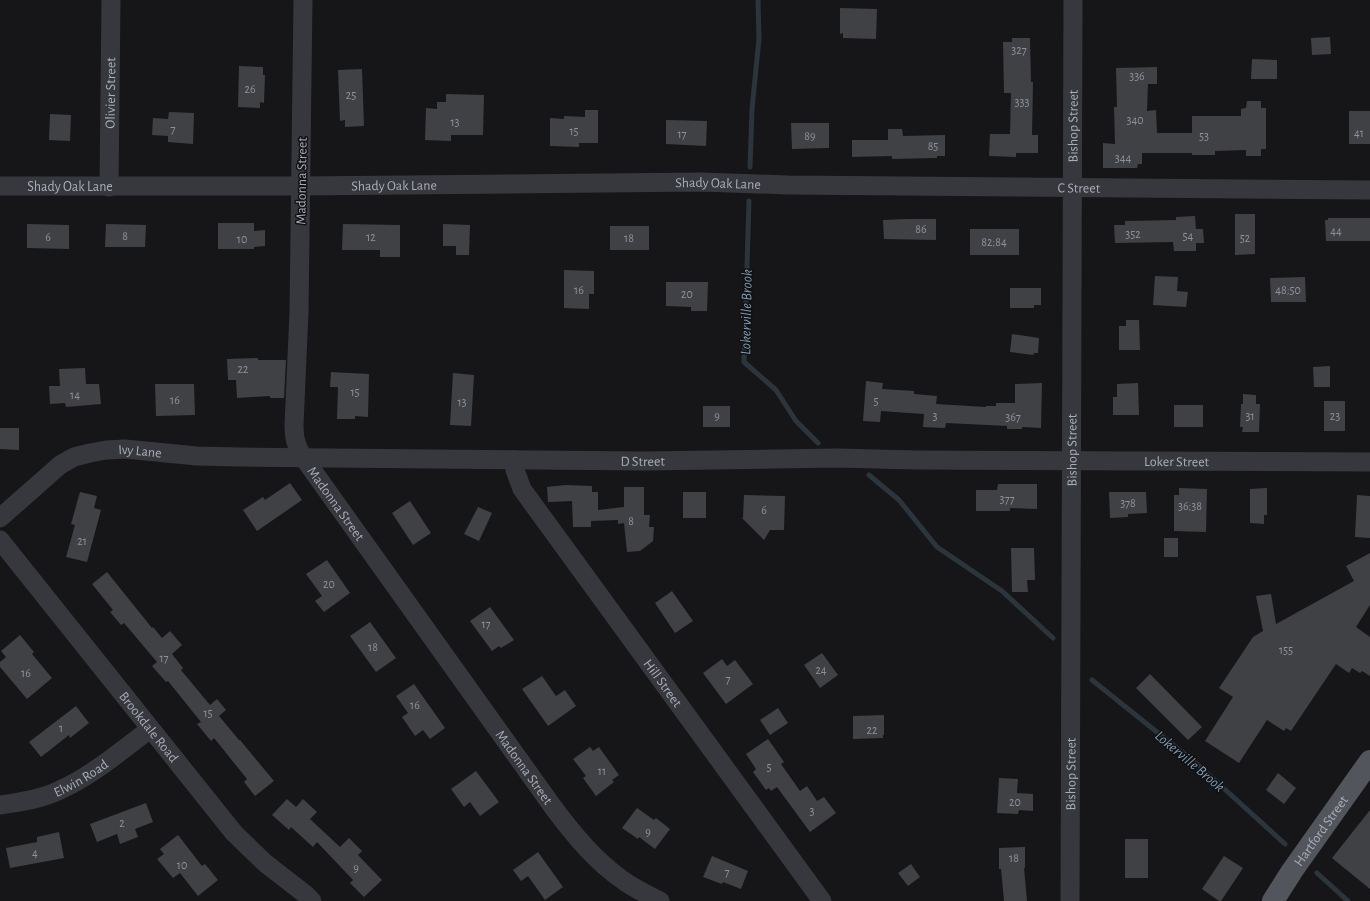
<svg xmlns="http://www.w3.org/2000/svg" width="1370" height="901" viewBox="0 0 1370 901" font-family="'Alegreya Sans',sans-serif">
	<rect width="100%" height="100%" fill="#161618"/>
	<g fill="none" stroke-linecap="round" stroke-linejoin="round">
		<path stroke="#2c353c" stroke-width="5" d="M 750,167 L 752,109 L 759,39 L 758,0
			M 749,201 L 744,362 L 776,390 L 796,421 L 818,443
			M 869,475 L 899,500 L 937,547 L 1002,591 L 1053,638
			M 1092,680 L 1198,765 L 1285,844
			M 1317,873 L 1348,901"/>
	</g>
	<path fill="#404145" d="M 840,8 L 877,9 L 876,39 L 843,38 L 843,33 L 840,34 Z
		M 1330,37 L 1331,54 L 1312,55 L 1311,38 Z
		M 1012,38 L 1030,38 L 1031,82 L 1033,82 L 1032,135 L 1038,135 L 1038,153 L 1016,153 L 1016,157 L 989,156 L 990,134 L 1010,134 L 1011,93 L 1004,93 L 1003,42 L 1012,42 Z
		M 1252,59 L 1277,60 L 1277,79 L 1251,79 Z
		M 239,66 L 263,67 L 263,75 L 265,75 L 264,103 L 260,102 L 260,108 L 238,107 Z
		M 1157,67 L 1157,84 L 1148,84 L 1147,111 L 1156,110 L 1157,133 L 1192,133 L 1192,116 L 1241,116 L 1241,109 L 1246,108 L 1247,101 L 1261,101 L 1261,108 L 1266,108 L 1266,149 L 1261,149 L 1261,156 L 1246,156 L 1246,150 L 1215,151 L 1215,155 L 1192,155 L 1192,153 L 1142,153 L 1142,164 L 1138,164 L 1137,168 L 1103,168 L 1103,143 L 1115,144 L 1114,107 L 1117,107 L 1116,68 Z
		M 362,69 L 364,126 L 345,127 L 345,120 L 340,121 L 338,70 Z
		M 446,94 L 484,95 L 483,135 L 451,135 L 451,141 L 425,140 L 426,108 L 437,109 L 437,102 L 446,102 Z
		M 585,110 L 598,110 L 598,143 L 579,143 L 579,147 L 550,146 L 550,118 L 564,119 L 564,116 L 585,117 Z
		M 1349,111 L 1370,111 L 1370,144 L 1349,144 Z
		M 169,112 L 194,113 L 193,144 L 168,142 L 168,136 L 152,135 L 153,118 L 168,119 Z
		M 50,114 L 71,115 L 70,141 L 49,140 Z
		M 666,120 L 707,121 L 706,146 L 666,144 Z
		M 791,123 L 829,123 L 829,148 L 792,149 Z
		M 888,129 L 902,129 L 903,136 L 945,135 L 945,156 L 937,156 L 937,158 L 892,159 L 892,156 L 852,157 L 852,140 L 888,140 Z
		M 1235,214 L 1255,214 L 1255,254 L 1235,255 Z
		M 1195,216 L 1196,229 L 1203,229 L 1204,243 L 1196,243 L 1196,251 L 1174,251 L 1173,242 L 1115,243 L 1114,225 L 1125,225 L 1125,221 L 1176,220 L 1176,217 Z
		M 1328,218 L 1370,218 L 1370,241 L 1326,241 L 1325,220 L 1328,220 Z
		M 906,219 L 936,219 L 936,240 L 884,239 L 883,220 Z
		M 218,223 L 254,223 L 254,231 L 265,230 L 265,246 L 254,247 L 254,249 L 218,249 Z
		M 27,224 L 69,225 L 69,249 L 27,248 Z
		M 106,224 L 146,225 L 145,247 L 105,247 Z
		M 343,224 L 400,225 L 400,257 L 380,257 L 380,250 L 342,250 Z
		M 443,224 L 470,225 L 469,255 L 456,255 L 456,246 L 443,246 Z
		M 610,226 L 649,226 L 649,250 L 610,250 Z
		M 970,229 L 1019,229 L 1019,255 L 970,255 Z
		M 564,270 L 594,271 L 594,294 L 589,294 L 589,309 L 564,308 Z
		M 1155,276 L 1178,277 L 1177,291 L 1188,292 L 1186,307 L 1153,305 Z
		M 1305,277 L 1306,302 L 1271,302 L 1270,278 Z
		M 666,282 L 708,282 L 707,311 L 691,311 L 691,307 L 666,306 Z
		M 1010,288 L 1041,288 L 1041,305 L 1034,305 L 1034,308 L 1010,308 Z
		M 1126,320 L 1139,320 L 1140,350 L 1119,350 L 1119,326 L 1126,326 Z
		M 1012,334 L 1039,338 L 1038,353 L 1034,353 L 1033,355 L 1010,352 Z
		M 258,358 L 258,360 L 286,360 L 284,398 L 270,398 L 270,396 L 237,398 L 236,380 L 228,380 L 227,359 Z
		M 1330,366 L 1330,387 L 1314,387 L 1313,367 Z
		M 85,368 L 86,384 L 99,384 L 101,404 L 66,407 L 65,403 L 50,404 L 49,386 L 60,386 L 59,369 Z
		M 331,372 L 369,374 L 368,417 L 355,416 L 355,419 L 337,419 L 338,387 L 330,387 Z
		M 453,373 L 474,375 L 471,426 L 450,425 Z
		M 866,381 L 883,383 L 882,389 L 914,391 L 914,394 L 937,396 L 936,404 L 986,407 L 986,406 L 996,406 L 996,403 L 1015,403 L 1015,384 L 1042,383 L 1041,428 L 1022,427 L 1022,429 L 1007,429 L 1007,426 L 946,423 L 945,428 L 923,427 L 924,414 L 881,411 L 880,422 L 863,421 Z
		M 1138,383 L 1139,415 L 1113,415 L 1113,397 L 1117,397 L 1117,384 Z
		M 155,384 L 194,384 L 195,415 L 156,416 Z
		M 1243,394 L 1256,395 L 1256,404 L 1260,404 L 1259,432 L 1242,432 L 1243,427 L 1240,427 L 1241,404 L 1243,404 Z
		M 1324,401 L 1345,401 L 1345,431 L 1324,431 Z
		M 1174,405 L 1203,405 L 1203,427 L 1174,427 Z
		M 703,406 L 730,406 L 730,427 L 703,427 Z
		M 0,428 L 19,428 L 19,450 L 0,449 Z
		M 290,483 L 302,500 L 257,531 L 243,510 L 263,497 L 265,500 Z
		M 998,484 L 1037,484 L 1037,509 L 1010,508 L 1010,511 L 976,511 L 976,490 L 997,490 Z
		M 565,485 L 592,486 L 592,492 L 598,492 L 598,510 L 624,507 L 624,487 L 644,487 L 644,515 L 650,515 L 649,527 L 654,527 L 653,541 L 640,551 L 627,552 L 624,523 L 618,524 L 618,520 L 591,521 L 591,527 L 573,527 L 572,501 L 548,502 L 547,487 Z
		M 1179,488 L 1207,489 L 1206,532 L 1174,531 L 1174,495 L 1179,495 Z
		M 1267,488 L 1267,515 L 1264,515 L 1264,524 L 1250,523 L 1250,489 Z
		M 80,492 L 97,496 L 94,508 L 101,510 L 87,562 L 66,557 L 75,525 L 71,524 Z
		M 683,492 L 706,492 L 706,518 L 683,518 Z
		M 1109,492 L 1146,492 L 1147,513 L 1128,514 L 1128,517 L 1110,518 Z
		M 744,495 L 785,496 L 784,530 L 770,530 L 764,540 L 742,518 L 744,517 L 743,517 Z
		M 1357,495 L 1370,496 L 1370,538 L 1355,537 Z
		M 410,501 L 431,533 L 413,545 L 392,513 Z
		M 478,507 L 492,513 L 479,541 L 464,534 Z
		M 1164,538 L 1178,538 L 1178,557 L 1164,557 Z
		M 1011,548 L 1034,548 L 1035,580 L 1027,580 L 1028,592 L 1012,592 Z
		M 1370,553 L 1370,605 L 1356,627 L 1370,637 L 1370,676 L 1362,671 L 1360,673 L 1352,668 L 1349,673 L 1336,664 L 1291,731 L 1286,728 L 1284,731 L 1267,720 L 1239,763 L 1205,741 L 1233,697 L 1219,688 L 1253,637 L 1263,631 L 1256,596 L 1271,594 L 1276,624 L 1354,581 L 1346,566 Z
		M 327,560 L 350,593 L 324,612 L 315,601 L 322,596 L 306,574 Z
		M 107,572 L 152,628 L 153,627 L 162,638 L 170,631 L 182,645 L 172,654 L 183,668 L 181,670 L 210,705 L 217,699 L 226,710 L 219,716 L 239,740 L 240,740 L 274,781 L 255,796 L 244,782 L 247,779 L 214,738 L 211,741 L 197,724 L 201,722 L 168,681 L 166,682 L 152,666 L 157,662 L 124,623 L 121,625 L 110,612 L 113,610 L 92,584 Z
		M 672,591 L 693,621 L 675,633 L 655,603 Z
		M 490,607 L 514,640 L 501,648 L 499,646 L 492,651 L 470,621 Z
		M 370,622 L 396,658 L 376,672 L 350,636 Z
		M 20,635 L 34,652 L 32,654 L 52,678 L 27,699 L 0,667 L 0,662 L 6,657 L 1,651 Z
		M 822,653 L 838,675 L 820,688 L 804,665 Z
		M 722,659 L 727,666 L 735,660 L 753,684 L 726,704 L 703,673 Z
		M 1150,674 L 1202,727 L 1188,740 L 1136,688 Z
		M 542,676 L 556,696 L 565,690 L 576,706 L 548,726 L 522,689 Z
		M 414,684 L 445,728 L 430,739 L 423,730 L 415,736 L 402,717 L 408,713 L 396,696 Z
		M 76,706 L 89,723 L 70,738 L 69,735 L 41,757 L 29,742 Z
		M 778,708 L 788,723 L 770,735 L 760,720 Z
		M 884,715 L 884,735 L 883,735 L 883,738 L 853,739 L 853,716 Z
		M 768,739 L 784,762 L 781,764 L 800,791 L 807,786 L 817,801 L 824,797 L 836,813 L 810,832 L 777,787 L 771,791 L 769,788 L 766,790 L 753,772 L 756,769 L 746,754 Z
		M 590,747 L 593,751 L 599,747 L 619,775 L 612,780 L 614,782 L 596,796 L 583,778 L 586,776 L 573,759 Z
		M 476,771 L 499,802 L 480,816 L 470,802 L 464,807 L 451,789 Z
		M 1278,773 L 1296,788 L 1284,804 L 1266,790 Z
		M 999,778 L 1018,779 L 1017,793 L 1033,794 L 1033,811 L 1019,810 L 1018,814 L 997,813 Z
		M 287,799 L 296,807 L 303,799 L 317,812 L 310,819 L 340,847 L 349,838 L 362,851 L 358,855 L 382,880 L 364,897 L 350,883 L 353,880 L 317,842 L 313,847 L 291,827 L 289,830 L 272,815 Z
		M 146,803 L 153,822 L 135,829 L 138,837 L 120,844 L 117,834 L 97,842 L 90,824 Z
		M 637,808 L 654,820 L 656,818 L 670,829 L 655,849 L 639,837 L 638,839 L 622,828 Z
		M 1370,810 L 1370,889 L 1332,858 Z
		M 59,832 L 64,858 L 10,868 L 6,848 L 37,842 L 37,837 Z
		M 178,835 L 202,866 L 205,864 L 218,880 L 198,896 L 180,873 L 173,878 L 157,859 L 164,854 L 160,849 Z
		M 1125,839 L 1148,839 L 1148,878 L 1125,878 Z
		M 1025,847 L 1025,868 L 1024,868 L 1027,901 L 1004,901 L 1001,869 L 999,869 L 999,848 Z
		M 538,852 L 563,887 L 545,900 L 528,876 L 521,881 L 513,870 Z
		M 712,856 L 748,871 L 741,889 L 723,882 L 722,884 L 703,877 Z
		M 1224,856 L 1243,868 L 1221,901 L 1219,901 L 1202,889 Z
		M 911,864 L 920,877 L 908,886 L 898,873 Z"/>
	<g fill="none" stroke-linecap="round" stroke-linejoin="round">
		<g stroke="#37383d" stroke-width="19">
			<path id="s1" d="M 303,0 L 299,312 L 294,425 C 294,438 296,446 303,457 L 553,807 C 574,835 595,861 624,881 C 635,889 648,895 660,901"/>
			<path id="s2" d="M 0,186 L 301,186 L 701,182 L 788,185 L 1370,190"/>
			<path id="s3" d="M 109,187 L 111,0"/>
			<path id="s4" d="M 514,460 L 515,470 L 522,489 L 822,901"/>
			<path id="s5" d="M 0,518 L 60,465 L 74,457 L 90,453 L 106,450 L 125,449 L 197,456 L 240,457 L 645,461 L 838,458 L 916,460 L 1370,462"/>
			<path id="s6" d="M 0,540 L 234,833 L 265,863 L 305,894 L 312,901"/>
			<path id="s7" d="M 0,805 C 20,802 42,799 60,790 C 93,775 121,751 150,729"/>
			<path id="s8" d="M 1070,901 L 1073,0"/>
		</g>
		<path stroke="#53555c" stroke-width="22" id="s9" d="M 1273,901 L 1292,871 L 1370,761"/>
	</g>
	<g text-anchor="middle" stroke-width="3" stroke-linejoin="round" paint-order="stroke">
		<g font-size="12" fill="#8e929b">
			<text x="1019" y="54">327</text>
			<text x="1137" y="80">336</text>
			<text x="250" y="93">26</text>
			<text x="351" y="99">25</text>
			<text x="1022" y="106">333</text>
			<text x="1135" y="124">340</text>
			<text x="455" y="126">13</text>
			<text x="173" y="133">7</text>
			<text x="574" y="135">15</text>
			<text x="1359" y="137">41</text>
			<text x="682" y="138">17</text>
			<text x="810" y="140">89</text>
			<text x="1204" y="140">53</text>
			<text x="933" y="150">85</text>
			<text x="1123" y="162">344</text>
			<text x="921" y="233">86</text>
			<text x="1336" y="235">44</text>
			<text x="1133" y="238">352</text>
			<text x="125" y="240">8</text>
			<text x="1188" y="240">54</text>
			<text x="48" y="241">6</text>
			<text x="371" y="241">12</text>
			<text x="629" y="242">18</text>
			<text x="1245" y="242">52</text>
			<text x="242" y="243">10</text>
			<text x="994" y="246">82;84</text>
			<text x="579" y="294">16</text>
			<text x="1288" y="294">48;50</text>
			<text x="687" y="298">20</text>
			<text x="243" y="373">22</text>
			<text x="355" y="396">15</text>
			<text x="75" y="399">14</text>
			<text x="175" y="404">16</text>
			<text x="876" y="405">5</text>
			<text x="462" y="406">13</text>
			<text x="717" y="420">9</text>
			<text x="935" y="420">3</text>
			<text x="1250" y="420">31</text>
			<text x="1335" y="420">23</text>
			<text x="1013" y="421">367</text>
			<text x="1007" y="503">377</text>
			<text x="1128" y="507">378</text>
			<text x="1190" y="510">36;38</text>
			<text x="764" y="514">6</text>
			<text x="631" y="525">8</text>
			<text x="82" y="545">21</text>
			<text x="329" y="588">20</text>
			<text x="486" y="628">17</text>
			<text x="373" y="651">18</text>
			<text x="1286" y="654">155</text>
			<text x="164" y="662">17</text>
			<text x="821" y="674">24</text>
			<text x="26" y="677">16</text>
			<text x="728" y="683">7</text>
			<text x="415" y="709">16</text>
			<text x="208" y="717">15</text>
			<text x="61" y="732">1</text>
			<text x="872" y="734">22</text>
			<text x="769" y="771">5</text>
			<text x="602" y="775">11</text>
			<text x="1015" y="806">20</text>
			<text x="812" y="815">3</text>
			<text x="122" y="827">2</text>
			<text x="648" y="836">9</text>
			<text x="35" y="857">4</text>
			<text x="1014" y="862">18</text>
			<text x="182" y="869">10</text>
			<text x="356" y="872">9</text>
			<text x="727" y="876">7</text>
		</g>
		<g font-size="14" fill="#a8adb8" stroke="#111113">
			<text dy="5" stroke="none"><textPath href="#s3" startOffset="94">Olivier Street</textPath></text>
			<text dy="5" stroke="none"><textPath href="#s8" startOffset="775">Bishop Street</textPath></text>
			<text transform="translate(301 181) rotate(-89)" y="5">Madonna Street</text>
			<text dy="5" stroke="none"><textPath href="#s2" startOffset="718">Shady Oak Lane</textPath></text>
			<text dy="5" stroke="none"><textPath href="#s2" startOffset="394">Shady Oak Lane</textPath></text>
			<text dy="5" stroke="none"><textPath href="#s2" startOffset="70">Shady Oak Lane</textPath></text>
			<text dy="5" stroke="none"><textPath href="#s2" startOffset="1079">C Street</textPath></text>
			<text dy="5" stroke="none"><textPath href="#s8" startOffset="451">Bishop Street</textPath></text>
			<text dy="5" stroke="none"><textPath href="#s5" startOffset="163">Ivy Lane</textPath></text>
			<text dy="5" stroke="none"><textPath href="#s5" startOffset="666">D Street</textPath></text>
			<text dy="5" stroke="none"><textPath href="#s5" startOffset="1200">Loker Street</textPath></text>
			<text dy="5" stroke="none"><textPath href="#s1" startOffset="516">Madonna Street</textPath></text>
			<text dy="5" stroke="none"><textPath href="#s4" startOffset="270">Hill Street</textPath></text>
			<text dy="5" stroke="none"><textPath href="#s6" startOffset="239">Brookdale Road</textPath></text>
			<text dy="5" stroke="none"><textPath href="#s1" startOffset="840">Madonna Street</textPath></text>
			<text dy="5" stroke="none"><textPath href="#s8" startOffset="127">Bishop Street</textPath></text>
			<text dy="5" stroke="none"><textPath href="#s7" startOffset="86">Elwin Road</textPath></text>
			<text dy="5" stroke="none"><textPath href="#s9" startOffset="85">Hartford Street</textPath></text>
		</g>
		<g font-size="15" font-style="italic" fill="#7f9bb3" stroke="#111113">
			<text transform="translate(746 312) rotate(-89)" y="5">Lokerville Brook</text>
			<text transform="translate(1190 761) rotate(40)" y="5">Lokerville Brook</text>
		</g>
	</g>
</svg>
